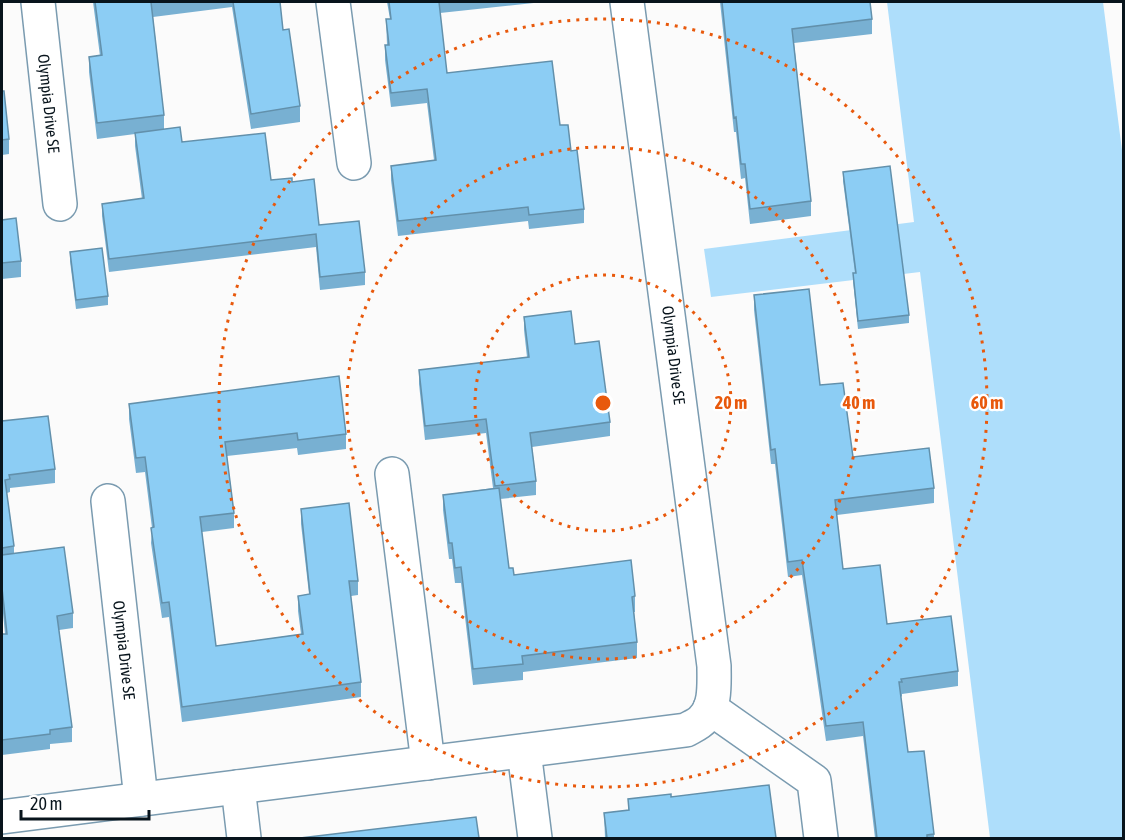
<svg xmlns="http://www.w3.org/2000/svg" width="1125" height="840" viewBox="0 0 1125 840" font-family="'Asap Condensed',sans-serif">
	<rect width="100%" height="100%" fill="#fbfbfb"/>
	<path fill="#aedefb" d="M 887,2 L 1103,2 L 1124,166 L 1123,838 L 990,838 L 920,272 L 711,297 L 704,249 L 914,222 Z"/>
	<g fill="none" stroke-linecap="round" stroke-linejoin="round">
		<g stroke="#7a9bb0" stroke-width="36">
			<g id="minor">
				<path id="s1" d="M 38,2 L 60,204"/>
				<path d="M 333,2 L 354,163"/>
				<path d="M 392,474 L 428,763"/>
				<path id="s2" d="M 108,501 L 141,799"/>
				<path d="M 710,708 L 814,781 L 821,838"/>
				<path d="M 524,751 L 535,838"/>
				<path d="M 238,787 L 244,838"/>
				<path d="M 2,817 L 686,730 C 691,727 699,724 703,719 C 716,706 714,684 714,666 L 627,2"/>
			</g>
		</g>
		<use href="#minor" stroke="#fff" stroke-width="33"/>
	</g>
	<path fill="#78b0d2" d="M 93,2 L 280,2 L 283,30 L 300,106 L 300,122 L 251,129 L 232,7 L 153,17 L 164,115 L 164,129 L 182,142 L 271,180 L 292,182 L 319,225 L 365,272 L 365,285 L 320,290 L 316,247 L 109,272 L 102,216 L 102,204 L 142,199 L 135,146 L 135,134 L 97,139 L 89,72 L 89,57 L 100,56 Z
		M 387,2 L 543,2 L 440,13 L 447,73 L 560,125 L 571,151 L 584,209 L 584,223 L 529,229 L 528,221 L 398,236 L 391,180 L 391,166 L 434,160 L 427,103 L 391,107 L 385,60 L 385,45 L 387,45 L 386,19 L 390,19 Z
		M 720,2 L 870,2 L 872,19 L 872,34 L 794,43 L 811,201 L 811,216 L 750,224 L 745,178 L 741,179 L 736,132 L 734,132 Z
		M 2,91 L 9,139 L 9,154 L 2,155 Z
		M 843,172 L 909,315 L 909,323 L 858,329 L 853,281 L 853,273 L 855,273 L 843,181 Z
		M 2,220 L 21,261 L 21,277 L 2,279 Z
		M 70,252 L 108,296 L 108,305 L 76,309 L 70,261 Z
		M 754,295 L 820,385 L 853,457 L 934,488 L 934,503 L 837,515 L 843,569 L 887,624 L 958,671 L 958,686 L 902,694 L 902,696 L 901,697 L 908,752 L 934,834 L 934,838 L 875,838 L 863,736 L 826,741 L 802,575 L 788,577 L 775,464 L 771,464 L 754,310 Z
		M 524,317 L 575,344 L 610,422 L 610,436 L 532,447 L 536,481 L 536,495 L 500,499 L 509,568 L 514,575 L 635,596 L 635,612 L 634,612 L 637,642 L 637,658 L 523,672 L 523,680 L 473,685 L 461,583 L 455,583 L 452,559 L 449,559 L 443,510 L 443,495 L 493,488 L 486,433 L 425,440 L 419,384 L 419,370 L 527,357 L 524,330 Z
		M 129,404 L 346,434 L 346,449 L 298,455 L 297,448 L 227,456 L 234,513 L 234,528 L 202,532 L 216,646 L 301,634 L 298,611 L 298,596 L 309,594 L 301,524 L 301,509 L 358,581 L 358,595 L 351,596 L 361,682 L 361,697 L 182,722 L 169,617 L 162,618 L 151,543 L 152,528 L 145,472 L 136,473 L 129,419 Z
		M 2,421 L 55,469 L 55,483 L 10,488 L 10,492 L 7,493 L 14,546 L 14,554 L 73,613 L 73,628 L 59,630 L 72,727 L 72,742 L 50,744 L 50,749 L 2,755 L 2,634 L 5,634 L 2,603 Z
		M 671,797 L 776,838 L 605,838 L 604,813 L 628,810 L 628,799 Z"/>
	<path fill="#8ccdf4" stroke="#6290ab" stroke-width="1.5" d="M 95,2 L 155,2 L 151,2 L 164,115 L 97,123 L 89,57 L 102,55 Z
		M 233,2 L 280,2 L 283,30 L 289,29 L 300,106 L 251,114 Z
		M 389,2 L 439,2 L 447,73 L 552,61 L 560,125 L 568,125 L 571,151 L 577,150 L 584,209 L 529,215 L 528,207 L 398,221 L 391,166 L 436,160 L 427,89 L 391,93 L 385,45 L 389,45 L 386,19 L 391,19 Z
		M 722,2 L 870,2 L 872,19 L 792,29 L 811,201 L 750,209 L 745,164 L 741,164 L 736,117 L 734,118 Z
		M 2,91 L 4,91 L 9,139 L 2,140 Z
		M 180,127 L 182,142 L 265,133 L 271,180 L 292,178 L 292,182 L 314,179 L 319,225 L 359,221 L 365,272 L 320,277 L 316,234 L 109,259 L 102,204 L 144,198 L 135,133 Z
		M 890,166 L 909,315 L 858,321 L 853,273 L 856,273 L 843,172 Z
		M 16,218 L 21,261 L 2,263 L 2,220 Z
		M 102,248 L 108,296 L 76,300 L 70,252 Z
		M 809,289 L 820,385 L 843,383 L 853,457 L 929,448 L 934,488 L 835,500 L 843,569 L 880,565 L 887,624 L 951,616 L 958,671 L 901,679 L 902,682 L 899,682 L 908,752 L 924,751 L 934,834 L 927,835 L 927,838 L 877,838 L 863,722 L 826,726 L 802,560 L 788,562 L 775,449 L 771,450 L 754,295 Z
		M 571,311 L 575,344 L 599,341 L 610,422 L 530,433 L 536,481 L 495,486 L 486,419 L 425,426 L 419,370 L 529,357 L 524,317 Z
		M 339,376 L 346,434 L 298,440 L 297,433 L 225,442 L 234,513 L 200,517 L 216,646 L 303,634 L 298,596 L 310,594 L 301,509 L 349,503 L 358,581 L 349,581 L 361,682 L 182,707 L 169,602 L 162,603 L 151,528 L 154,527 L 145,457 L 136,458 L 129,404 Z
		M 48,416 L 55,469 L 9,475 L 10,479 L 5,480 L 14,546 L 2,548 L 2,421 Z
		M 499,488 L 509,568 L 513,568 L 514,575 L 631,560 L 635,596 L 632,597 L 637,642 L 522,656 L 523,664 L 473,669 L 461,567 L 455,568 L 452,543 L 449,543 L 443,495 Z
		M 64,547 L 73,613 L 57,616 L 72,727 L 50,730 L 50,734 L 2,740 L 2,634 L 7,634 L 2,588 L 2,555 Z
		M 769,785 L 776,838 L 607,838 L 604,813 L 629,810 L 628,799 L 671,794 L 671,797 Z
		M 476,817 L 479,838 L 300,838 Z"/>
	<g fill="none" stroke="#e8590c" stroke-width="3" stroke-dasharray="3 6">
		<circle cx="603" cy="403" r="128"/>
		<circle cx="603" cy="403" r="256"/>
		<circle cx="603" cy="403" r="384"/>
	</g>
	<g text-anchor="middle" stroke-width="4.5" stroke-linejoin="round" paint-order="stroke">
		<g font-size="16" fill="#08141c" stroke="#fff">
			<text dy="6" stroke="none"><textPath href="#s1" startOffset="102">Olympia Drive SE</textPath></text>
			<text transform="translate(674 355) rotate(83)" y="6">Olympia Drive SE</text>
			<text dy="6" stroke="none"><textPath href="#s2" startOffset="150">Olympia Drive SE</textPath></text>
		</g>
	</g>
	<circle cx="603" cy="403" r="9" fill="#e8590c" stroke="#fff" stroke-width="3"/>
	<g font-size="18" text-anchor="middle" font-weight="bold" fill="#e8590c" stroke="#fff" stroke-width="4.5" stroke-linejoin="round" paint-order="stroke">
		<text x="731" y="409">20 m</text>
		<text x="859" y="409">40 m</text>
		<text x="987" y="409">60 m</text>
	</g>
	<rect width="1125" height="840" fill="none" stroke="#08141c" stroke-width="6"/>
	<path d="M21 810v9h128v-9" fill="none" stroke="#08141c" stroke-width="3"/>
	<text x="30" y="810" font-size="18" fill="#08141c" stroke="#ffffff" stroke-width="4.5" paint-order="stroke">20 m</text>
</svg>
